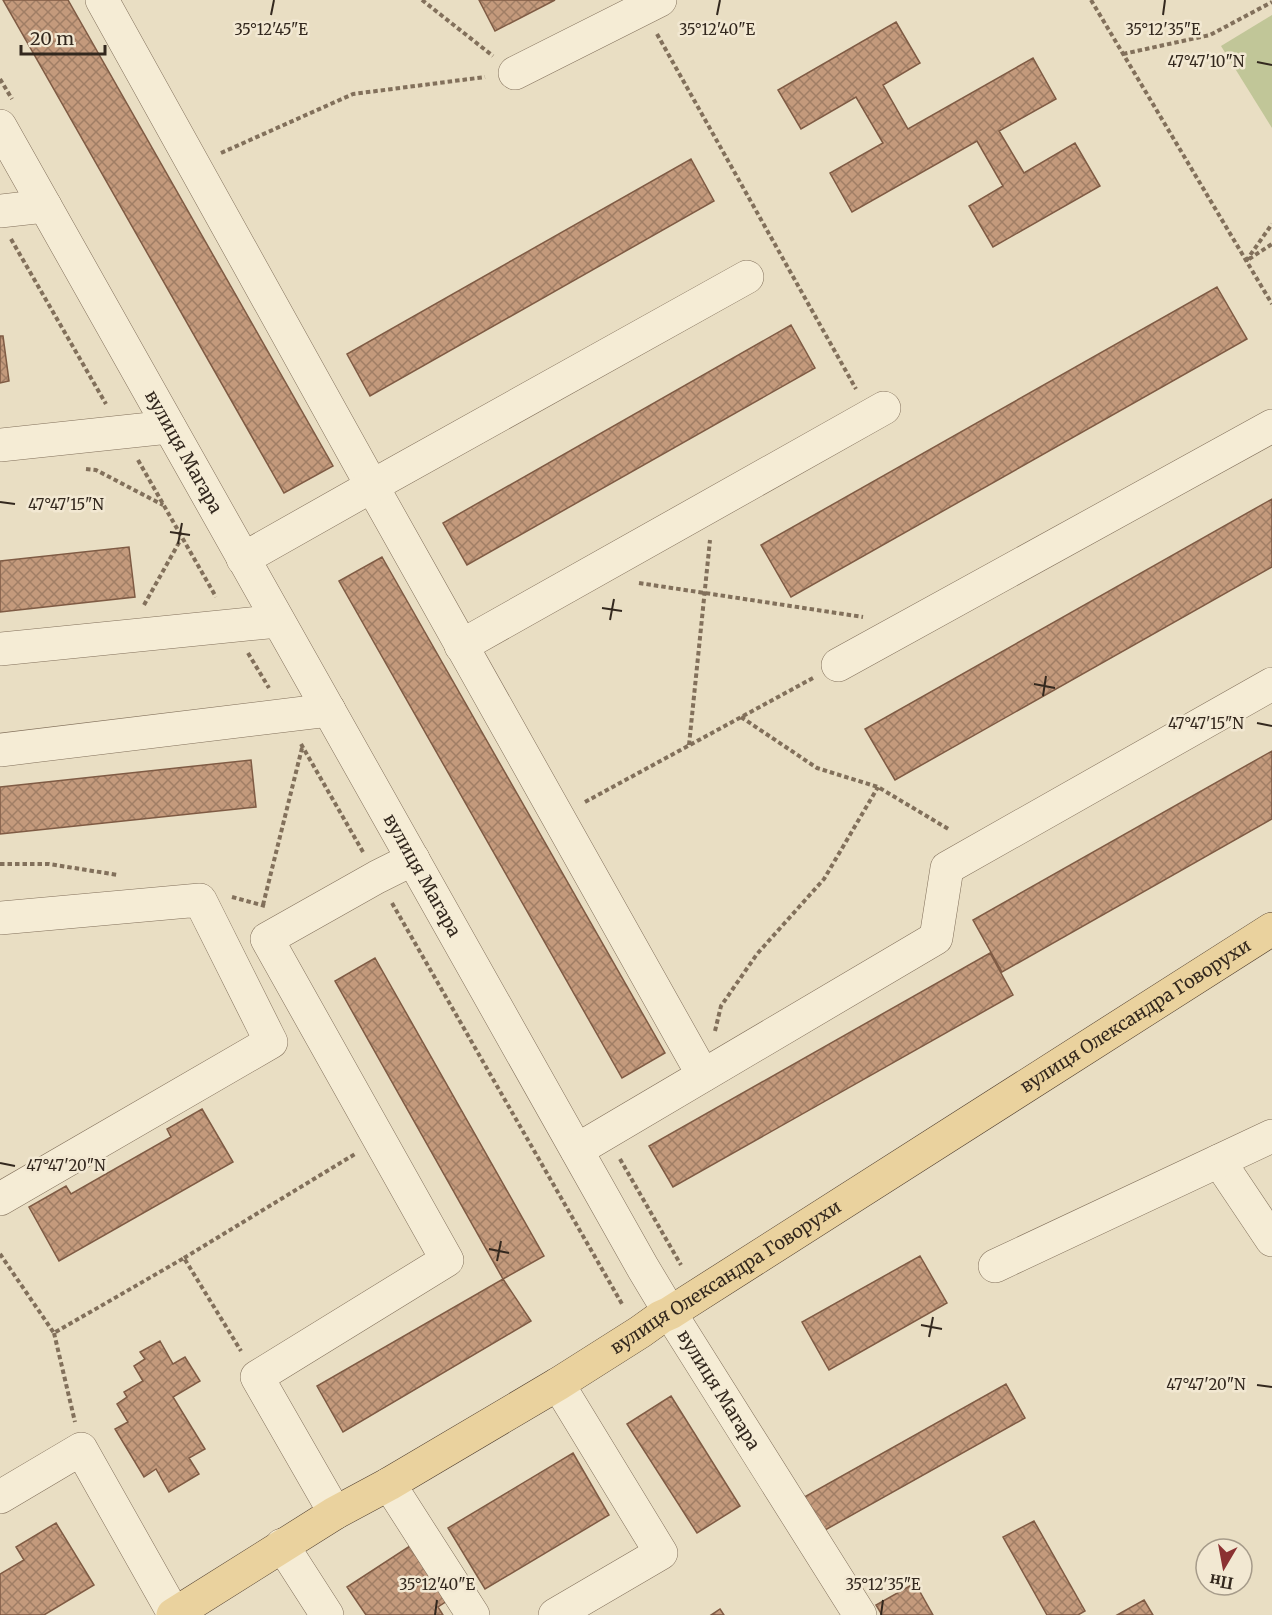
<svg xmlns="http://www.w3.org/2000/svg" width="1272" height="1615" viewBox="0 0 1272 1615" font-family="Merriweather,serif">
	<defs>
		<pattern id="building-cross-hatch" width="8" height="8" patternUnits="userSpaceOnUse" patternTransform="scale(1.5)"><rect width="8" height="8" fill="#c49a7c"/><path d="M0 0l8 8M0 8l8-8" fill="none" stroke="#a07e65"/></pattern>
	</defs>
	<rect width="100%" height="100%" fill="#e9dec3"/>
	<path fill="#c1c698" d="M 1272,15 L 1272,128 L 1221,46 Z"/>
	<path fill="url(#building-cross-hatch)" stroke="#7f5b44" stroke-width="1.5" d="M 3,0 L 68,0 L 333,466 L 284,493 Z
		M 479,0 L 555,0 L 495,31 Z
		M 896,22 L 920,63 L 883,85 L 908,129 L 1033,58 L 1056,99 L 999,131 L 1024,173 L 1075,143 L 1100,186 L 993,247 L 969,206 L 1003,186 L 977,141 L 852,212 L 830,173 L 883,143 L 856,97 L 801,129 L 778,90 Z
		M 691,159 L 714,201 L 370,396 L 347,354 Z
		M 1217,287 L 1247,339 L 791,597 L 761,545 Z
		M 791,325 L 815,368 L 467,565 L 443,523 Z
		M 0,336 L 3,336 L 9,381 L 0,383 Z
		M 1272,499 L 1272,567 L 895,780 L 865,729 Z
		M 129,547 L 135,597 L 0,612 L 0,561 Z
		M 382,557 L 665,1053 L 622,1078 L 339,581 Z
		M 1272,751 L 1272,819 L 1002,972 L 973,920 Z
		M 251,760 L 256,807 L 0,834 L 0,787 Z
		M 990,953 L 1013,995 L 673,1187 L 649,1146 Z
		M 375,958 L 544,1256 L 503,1279 L 335,981 Z
		M 202,1109 L 233,1162 L 59,1261 L 29,1207 L 66,1186 L 71,1194 L 171,1137 L 167,1129 Z
		M 920,1256 L 947,1303 L 829,1370 L 802,1322 Z
		M 503,1279 L 531,1321 L 343,1432 L 317,1386 Z
		M 160,1341 L 173,1364 L 185,1357 L 200,1381 L 173,1397 L 205,1449 L 189,1458 L 199,1474 L 169,1492 L 156,1469 L 144,1477 L 115,1429 L 128,1422 L 117,1404 L 127,1397 L 124,1392 L 143,1381 L 134,1366 L 145,1359 L 140,1352 Z
		M 1006,1384 L 1025,1418 L 818,1534 L 799,1500 Z
		M 671,1396 L 740,1506 L 697,1533 L 627,1424 Z
		M 573,1453 L 609,1515 L 485,1589 L 448,1528 Z
		M 1034,1521 L 1085,1611 L 1078,1615 L 1047,1615 L 1003,1537 Z
		M 56,1523 L 94,1585 L 44,1615 L 0,1615 L 0,1574 L 24,1560 L 16,1547 Z
		M 416,1542 L 453,1597 L 438,1607 L 443,1615 L 366,1615 L 347,1587 Z
		M 915,1583 L 933,1615 L 882,1615 L 876,1605 Z
		M 1144,1600 L 1153,1615 L 1117,1615 Z
		M 720,1609 L 724,1615 L 711,1615 Z"/>
	<g fill="none" stroke-linecap="round" stroke-linejoin="round">
		<g stroke="#82705b" stroke-width="34">
			<g id="minor">
				<path d="M 102,0 L 372,486 L 703,1075"/>
				<path d="M 515,73 L 660,0"/>
				<path id="s1" d="M 0,126 L 643,1268 L 670,1313 L 860,1615"/>
				<path d="M 0,211 L 45,206"/>
				<path d="M 0,445 L 169,427"/>
				<path d="M 243,559 L 372,486 L 747,277"/>
				<path d="M 461,646 L 884,408"/>
				<path d="M 0,649 L 278,621"/>
				<path d="M 838,665 L 1272,426"/>
				<path d="M 0,750 L 329,710"/>
				<path d="M 0,918 L 200,900 L 271,1042 L 0,1199"/>
				<path d="M 577,1150 L 936,938 L 947,868 L 1272,684"/>
				<path d="M 1219,1161 L 1272,1240"/>
				<path d="M 995,1266 L 1272,1136"/>
				<path d="M 389,1484 L 473,1615"/>
				<path d="M 0,1497 L 81,1449 L 174,1614"/>
				<path d="M 335,1513 L 257,1377 L 447,1260 L 267,939 L 377,877 L 413,859"/>
				<path d="M 282,1545 L 327,1615"/>
				<path d="M 555,1615 L 661,1553 L 558,1384"/>
			</g>
		</g>
		<g stroke="#503e2f" stroke-width="34">
			<g id="major">
				<path id="s2" d="M 173,1615 L 335,1513 L 389,1484 L 558,1384 L 640,1332 L 661,1317 L 670,1313 L 1272,929"/>
			</g>
		</g>
		<path stroke="#82705b" stroke-width="4" stroke-dasharray="4.5 3" stroke-linecap="butt" d="M 422,0 L 493,56
			M 1091,0 L 1272,304
			M 657,34 L 856,389
			M 1123,54 L 1210,35 L 1272,2
			M 0,79 L 12,99
			M 221,153 L 353,94 L 485,77
			M 11,239 L 106,404
			M 1249,259 L 1272,244
			M 1246,261 L 1272,224
			M 138,460 L 216,597
			M 86,469 L 96,470 L 163,505
			M 639,583 L 863,617
			M 144,605 L 181,539
			M 248,653 L 269,688
			M 741,717 L 817,768 L 878,787 L 950,830
			M 301,744 L 363,852
			M 689,745 L 710,540
			M 585,802 L 813,678
			M 0,864 L 49,864 L 118,875
			M 232,897 L 265,906
			M 392,903 L 622,1304
			M 263,905 L 302,748
			M 715,1031 L 721,1006 L 757,954 L 824,879 L 878,787
			M 620,1159 L 681,1265
			M 0,1254 L 54,1333 L 184,1258 L 241,1351
			M 184,1258 L 355,1154
			M 54,1333 L 75,1422"/>
		<use href="#minor" stroke="#f5ecd5" stroke-width="33"/>
		<use href="#major" stroke="#ead29e" stroke-width="33"/>
	</g>
	<path fill="none" stroke="#33281e" stroke-width="2" d="M 271,15 L 274,0M 717,15 L 720,0M 1163,15 L 1165,0M 1257,62 L 1272,65M 0,502 L 15,504M 170,532 L 190,535M 178,544 L 182,523M 602,608 L 622,611M 610,620 L 614,599M 1034,684 L 1055,688M 1043,696 L 1046,676M 1257,723 L 1272,726M 0,1163 L 15,1166M 489,1249 L 509,1253M 497,1261 L 501,1241M 921,1325 L 942,1329M 929,1337 L 933,1317M 1257,1385 L 1272,1387M 435,1615 L 437,1600M 881,1615 L 883,1600"/>
	<g text-anchor="middle" stroke-width="5" stroke-linejoin="round" paint-order="stroke">
		<g font-size="18" fill="#33281e" stroke="#f2e8d2">
			<text dy="6" stroke="none"><textPath href="#s1" startOffset="374">вулиця Магара</textPath></text>
			<text dy="6" stroke="none"><textPath href="#s1" startOffset="860">вулиця Магара</textPath></text>
			<text dy="6" stroke="none"><textPath href="#s2" startOffset="1134">вулиця Олександра Говорухи</textPath></text>
			<text dy="6" stroke="none"><textPath href="#s2" startOffset="648">вулиця Олександра Говорухи</textPath></text>
			<text dy="6" stroke="none"><textPath href="#s1" startOffset="1454">вулиця Магара</textPath></text>
		</g>
	</g>
	<g font-size="15" text-anchor="middle" fill="#33281e" stroke="#f2e8d2" stroke-width="5" stroke-linejoin="round" paint-order="stroke">
		<text x="717" y="35">35°12'40"E</text>
		<text x="1163" y="35">35°12'35"E</text>
		<text x="271" y="35">35°12'45"E</text>
		<text x="1206" y="67">47°47'10"N</text>
		<text x="66" y="510">47°47'15"N</text>
		<text x="1206" y="729">47°47'15"N</text>
		<text x="66" y="1171">47°47'20"N</text>
		<text x="1206" y="1390">47°47'20"N</text>
		<text x="437" y="1590">35°12'40"E</text>
		<text x="883" y="1590">35°12'35"E</text>
	</g>
	<g transform="translate(1224 1567) rotate(190)"><circle r="28" fill="#f2e8d2" stroke="#a69b8a" stroke-width="1.5"/>
	<path d="M0-4.5L10 22L0 15L-10 22Z" fill="#8b3132"/>
	<text y="-9" font-size="16" font-weight="bold" text-anchor="middle" fill="#33281e">Пн</text>
	</g>
	<path d="M21 45v9h84v-9" fill="none" stroke="#33281e" stroke-width="3"/>
	<text x="30" y="45" font-size="18" fill="#33281e" stroke="#f2e8d2" stroke-width="4.5" paint-order="stroke">20 m</text>
</svg>
